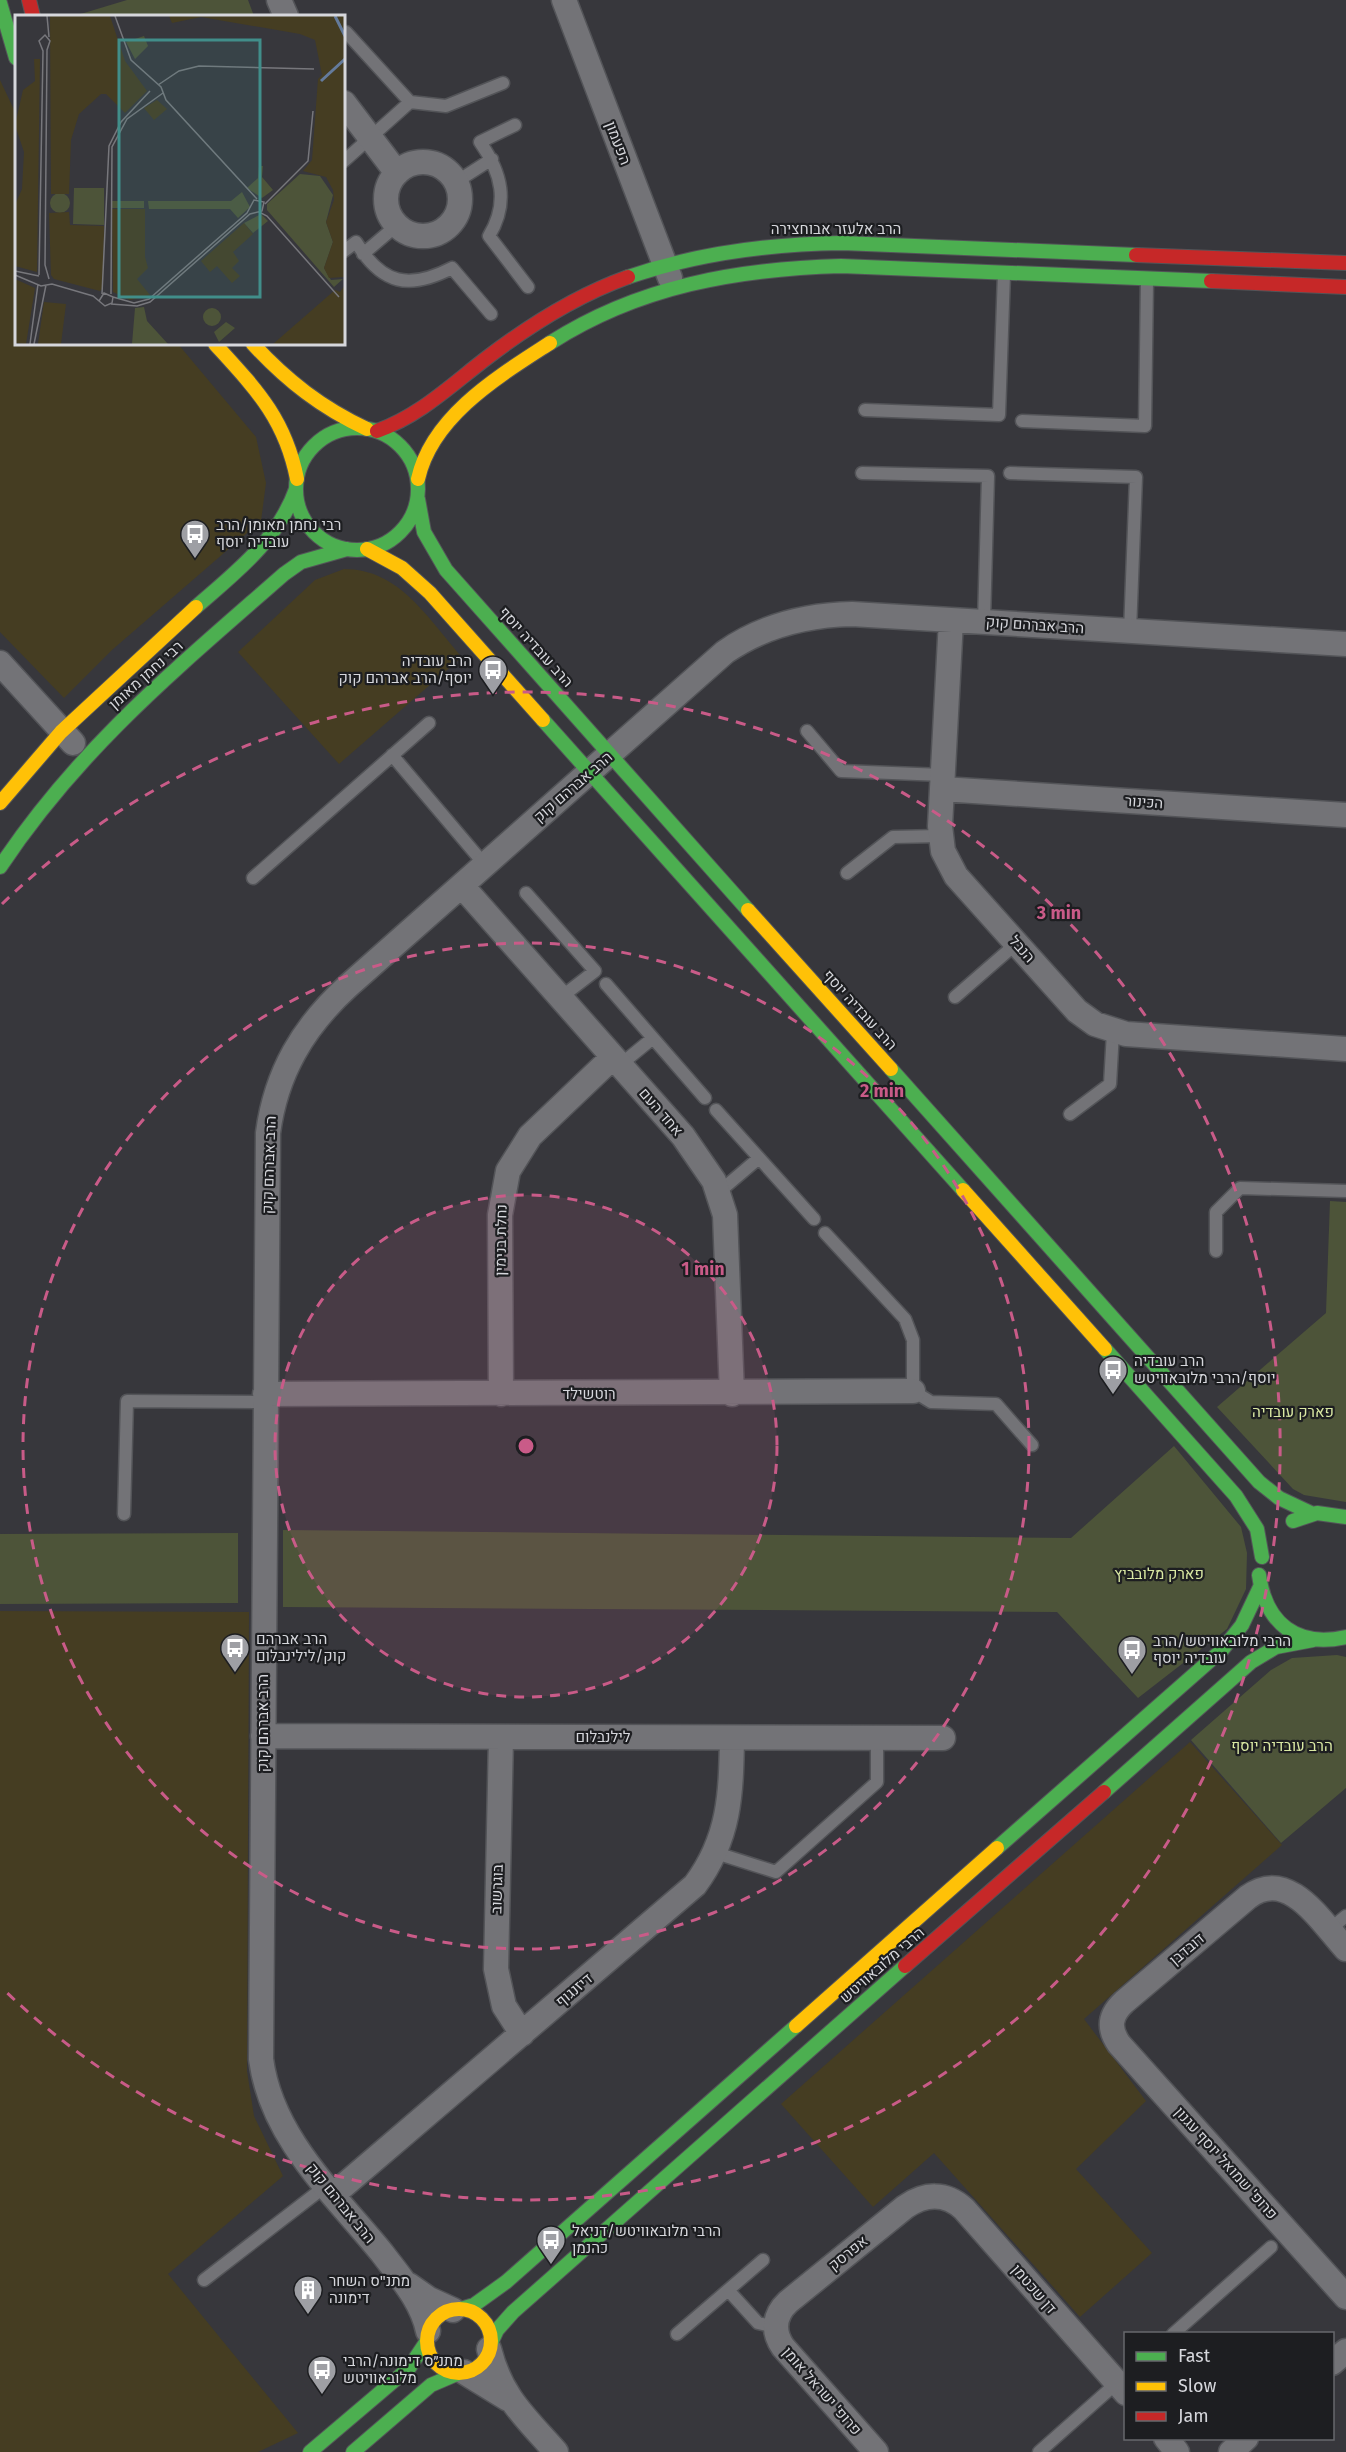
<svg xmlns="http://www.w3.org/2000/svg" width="1346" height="2452" viewBox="0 0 1346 2452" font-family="'Fira Sans',Heebo,sans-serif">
	<rect width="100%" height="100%" fill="#37373c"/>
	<path fill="#4d5439" d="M 127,0 L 248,0 L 254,16 L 74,16 Z
		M 1330,1201 L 1346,1202 L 1346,1502 L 1304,1495 L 1293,1489 L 1217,1407 L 1326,1313 Z
		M 1174,1446 L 1241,1527 L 1247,1553 L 1246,1589 L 1227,1629 L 1138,1698 L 1057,1612 L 283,1607 L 283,1530 L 1071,1538 Z
		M 238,1533 L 238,1603 L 0,1604 L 0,1534 Z
		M 1337,1655 L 1346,1657 L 1346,1788 L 1281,1843 L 1191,1740 L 1271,1670 L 1292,1658 Z"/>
	<path fill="#453d22" d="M 0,80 L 16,114 L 16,344 L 178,344 L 256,437 L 266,483 L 261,521 L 112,650 L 64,698 L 0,632 Z
		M 344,569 C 400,569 428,619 462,657 L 339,764 L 238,652 L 315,580 Z
		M 0,1611 L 249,1612 L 247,2071 L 254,2116 L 283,2176 L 168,2274 L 298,2433 L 258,2452 L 0,2452 Z
		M 1190,1742 L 1282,1845 L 1084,2019 L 1146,2101 L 1076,2169 L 1152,2253 L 1080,2317 L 934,2153 L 873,2207 L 781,2104 Z"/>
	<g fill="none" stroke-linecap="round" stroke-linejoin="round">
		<g stroke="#535458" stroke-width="15">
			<path id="lane" d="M 346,32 L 410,102 L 446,106 L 503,83
				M 515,125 L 480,142 C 502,173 509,203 489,236 L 528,287
				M 344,161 L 410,102
				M 456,182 L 492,159
				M 344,251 L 356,242 C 382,285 409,290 452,268 L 491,314
				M 363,254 L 397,225
				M 865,410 L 999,415 L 1004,274
				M 1022,421 L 1145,426 L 1147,280
				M 862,473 L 988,476 L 984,622
				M 1010,473 L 1136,477 L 1130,631
				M 807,731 L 841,771 L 943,775
				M 392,755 L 485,865
				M 847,873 L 893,837 L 940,836
				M 253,878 L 429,723
				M 526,893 L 595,971 L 560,998
				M 606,984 L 705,1098
				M 955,997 L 1017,943
				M 620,1065 L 653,1038
				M 716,1110 L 814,1219
				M 1070,1114 L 1110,1084 L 1113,1032
				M 719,1192 L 759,1158
				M 825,1233 L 905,1319 L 913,1340 L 913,1391 L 931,1402 L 996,1404 L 1032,1445
				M 1216,1251 L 1216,1212 L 1240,1188 L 1346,1191
				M 124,1514 L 127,1401 L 265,1402
				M 716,1853 L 776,1872 L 877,1782 L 877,1738
				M 1329,1930 L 1346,1916
				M 204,2280 L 327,2185
				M 728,2290 L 758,2323 L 775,2327
				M 677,2334 L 763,2260
				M 1173,2334 L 1271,2247
				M 1039,2452 L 1119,2381"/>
		</g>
		<g stroke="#535458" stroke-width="27">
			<path id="street" d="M 279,0 L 286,16
				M 564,0 L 670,278
				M 344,103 L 397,173
				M386 199a37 37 0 1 1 74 0a37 37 0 1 1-74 0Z
				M 951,620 L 940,826 L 943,851 L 956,876 L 1077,1011 L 1095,1024 L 1126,1034 L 1346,1049
				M 0,663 L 73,743
				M 942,789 L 1346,815
				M 462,886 L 683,1136 L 714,1181 L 725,1215 L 732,1394
				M 265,1394 L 913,1391
				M 501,1394 L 500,1215 L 508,1171 L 530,1136 L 613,1057
				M 263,1736 L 943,1738
				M 501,1737 L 496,1969 L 504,2006 L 522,2034
				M 1346,1949 C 1321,1922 1289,1867 1248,1897 L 1124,2002 C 1110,2015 1108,2028 1119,2044 L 1346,2297
				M 334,2194 L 695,1885 C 730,1838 731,1794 732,1738
				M 409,2285 L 429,2299 L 453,2310
				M 428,2331 C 422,2301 400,2277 382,2253 C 334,2194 271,2137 261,2059 L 268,1133 C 276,1073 303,1027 348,986 L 725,652 C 764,625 806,615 852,614 L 1346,644
				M 489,2349 C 501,2397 525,2417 556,2452
				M 1332,2363 L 1346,2351
				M 464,2372 L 508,2399
				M 1166,2438 L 1177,2452
				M 876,2452 L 783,2347 C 772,2331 774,2315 788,2302 L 905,2207 C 925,2193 946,2192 964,2209 L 1126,2393
				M 1231,2452 L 1246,2438"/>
		</g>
		<g stroke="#535458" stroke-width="16">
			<path id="fast" d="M 0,3 L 16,58
				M 628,277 C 698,253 768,244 842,243 L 1136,255
				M 550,343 C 639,286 737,269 841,266 L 1211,281
				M296 489a61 61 0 1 1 122 0a61 61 0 1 1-122 0Z
				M 418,499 L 424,532 L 446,570 L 748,910
				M 196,607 C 236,572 278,540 296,489
				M 543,720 L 963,1190
				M 0,867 C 80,747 177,668 284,574 L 301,562 L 347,549
				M 891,1069 L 1259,1482 L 1279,1498 L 1313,1514
				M 1105,1349 L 1236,1496 L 1257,1529 L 1262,1557
				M 1293,1521 L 1317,1513 L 1346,1517
				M 1259,1575 C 1266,1624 1297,1648 1346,1637
				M 1104,1792 L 1251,1662 L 1276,1647 L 1313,1640
				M 997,1848 L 1222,1650 L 1242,1625 L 1260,1587
				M 461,2309 L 474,2305 L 506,2282 L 796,2026
				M 491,2343 L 497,2330 L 513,2312 L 905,1966
				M 310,2452 L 409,2368 L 427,2341
				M 353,2452 L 431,2385 L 459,2373"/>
		</g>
		<g stroke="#535458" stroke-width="16">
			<path id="slow" d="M 215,344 C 255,388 285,418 297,479
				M 253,344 C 287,381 322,408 367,429
				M 418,479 C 432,416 499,376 550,343
				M 367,549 L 402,568 L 430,593 L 543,720
				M 0,803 L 61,732 L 196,607
				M 748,910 L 891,1069
				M 963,1190 L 1105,1349
				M 796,2026 L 997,1848
				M427 2341a32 32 0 1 1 64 0a32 32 0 1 1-64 0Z"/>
		</g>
		<g stroke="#535458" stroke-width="16">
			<path id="jam" d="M 29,0 L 33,16
				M 1136,255 L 1346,263
				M 1211,281 L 1346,287
				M 377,431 C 421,415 451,385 488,357 C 530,325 578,295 628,277
				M 905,1966 L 1104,1792"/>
		</g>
		<use href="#lane" stroke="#737377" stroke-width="12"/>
		<use href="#street" stroke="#737377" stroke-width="24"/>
		<use href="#fast" stroke="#4caf50" stroke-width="14"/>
		<use href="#slow" stroke="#ffc107" stroke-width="14"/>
		<use href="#jam" stroke="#c62828" stroke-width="14"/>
	</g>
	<circle cx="526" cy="1446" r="251" fill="#c95b88" fill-opacity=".12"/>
	<g fill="none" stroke="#c95b88" stroke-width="3" stroke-dasharray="10 8">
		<circle cx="526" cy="1446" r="251"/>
		<circle cx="526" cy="1446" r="503"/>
		<path d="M2 904A754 754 0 1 1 2 1988"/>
	</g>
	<defs>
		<g id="bus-pin" transform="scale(1.5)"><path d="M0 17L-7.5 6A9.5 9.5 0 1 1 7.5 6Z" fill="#9e9fa4" stroke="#1d1e21"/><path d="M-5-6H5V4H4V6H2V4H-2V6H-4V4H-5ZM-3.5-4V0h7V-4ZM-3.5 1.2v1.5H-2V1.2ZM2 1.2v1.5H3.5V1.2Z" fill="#fff"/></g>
		<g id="building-pin" transform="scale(1.5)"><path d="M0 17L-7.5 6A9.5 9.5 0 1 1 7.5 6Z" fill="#9e9fa4" stroke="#1d1e21"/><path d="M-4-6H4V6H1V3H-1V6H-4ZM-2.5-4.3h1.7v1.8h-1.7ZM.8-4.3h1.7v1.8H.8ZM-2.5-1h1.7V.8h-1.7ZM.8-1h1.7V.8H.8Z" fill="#fff"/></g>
	</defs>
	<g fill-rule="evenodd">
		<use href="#bus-pin" x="195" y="534"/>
		<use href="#bus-pin" x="493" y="670"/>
		<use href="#bus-pin" x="1113" y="1370"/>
		<use href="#bus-pin" x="235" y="1648"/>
		<use href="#bus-pin" x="1132" y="1650"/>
		<use href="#bus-pin" x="551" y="2240"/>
		<use href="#building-pin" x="308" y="2290"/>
		<use href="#bus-pin" x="322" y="2370"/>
	</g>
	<g text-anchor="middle" stroke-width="4.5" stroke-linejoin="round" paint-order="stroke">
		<g font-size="15" fill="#d6d7dc" stroke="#1d1e21">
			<text transform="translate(618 143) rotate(69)" y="5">הפעמון</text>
			<text x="836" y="234">הרב אלעזר אבוחצירה</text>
			<text transform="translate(1035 625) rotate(4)" y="5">הרב אברהם קוק</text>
			<text transform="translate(536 647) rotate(48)" y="5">הרב עובדיה יוסף</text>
			<text transform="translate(146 675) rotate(-42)" y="5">רבי נחמן מאומן</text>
			<text transform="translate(573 787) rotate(-41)" y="5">הרב אברהם קוק</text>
			<text transform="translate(1144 802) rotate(4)" y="5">הכינור</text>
			<text transform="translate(1022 949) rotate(48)" y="5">הנבל</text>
			<text transform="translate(860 1010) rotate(48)" y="5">הרב עובדיה יוסף</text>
			<text transform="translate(661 1112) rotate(49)" y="5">אחד העם</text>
			<text transform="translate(269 1165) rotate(-88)" y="5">הרב אברהם קוק</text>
			<text transform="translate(501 1240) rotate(-89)" y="5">נחלת בנימין</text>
			<text x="589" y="1399">רוטשילד</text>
			<text transform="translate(263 1723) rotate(-90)" y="5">הרב אברהם קוק</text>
			<text x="603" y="1742">לילנבלום</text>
			<text transform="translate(497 1889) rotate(-88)" y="5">בוגרשוב</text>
			<text transform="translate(1187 1949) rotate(-40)" y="5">דובדבן</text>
			<text transform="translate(882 1965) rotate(-41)" y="5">הרבי מלובאוויטש</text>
			<text transform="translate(574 1990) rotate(-40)" y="5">דיזנגוף</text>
			<text transform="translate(1226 2163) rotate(48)" y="5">פרופ' שמואל יוסף עגנון</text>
			<text transform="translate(341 2203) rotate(51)" y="5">הרב אברהם קוק</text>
			<text transform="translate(848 2253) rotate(-39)" y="5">אפרסק</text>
			<text transform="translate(1034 2289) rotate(49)" y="5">דן שכטמן</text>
			<text transform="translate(822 2391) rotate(49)" y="5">פרופ' ישראל אומן</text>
		</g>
		<g font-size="15" fill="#d6d7dc" stroke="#1d1e21" text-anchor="start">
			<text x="216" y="530">רבי נחמן מאומן/הרב<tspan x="216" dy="17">עובדיה יוסף</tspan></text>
			<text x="472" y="666" text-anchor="end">הרב עובדיה<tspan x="472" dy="17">יוסף/הרב אברהם קוק</tspan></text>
			<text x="1134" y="1366">הרב עובדיה<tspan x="1134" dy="17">יוסף/הרבי מלובאוויטש</tspan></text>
			<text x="256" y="1644">הרב אברהם<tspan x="256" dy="17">קוק/לילינבלום</tspan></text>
			<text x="1153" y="1646">הרבי מלובאוויטש/הרב<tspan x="1153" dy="17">עובדיה יוסף</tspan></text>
			<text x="572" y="2236">הרבי מלובאוויטש/דניאל<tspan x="572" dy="17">כהנמן</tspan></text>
			<text x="329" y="2286">מתנ"ס השחר<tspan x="329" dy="17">דימונה</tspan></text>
			<text x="343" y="2366">מתנ״ס דימונה/הרבי<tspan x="343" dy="17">מלובאוויטש</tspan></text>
		</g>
		<g font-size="15" fill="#dae9a3" stroke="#1d1e21">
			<text x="1293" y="1417">פארק עובדיה</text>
			<text x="1159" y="1579">פארק מלובביץ</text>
			<text x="1282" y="1751">הרב עובדיה יוסף</text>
		</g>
	</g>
	<g transform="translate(15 15)">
		<rect width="330" height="330" fill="#37373c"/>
		<path d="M 129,21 L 133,31 L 120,44 L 111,27 ZM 244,151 L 248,151 L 247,162 L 258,175 L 247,183 L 232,173 L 243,163 ZM 285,159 L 305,161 L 318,180 L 311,207 L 318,227 L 309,253 L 316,265 L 328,264 L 319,272 L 252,195 L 252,189 ZM 59,173 L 89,173 L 89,210 L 58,209 ZM 227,177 L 235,192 L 223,203 L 215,194 L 134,194 L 133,186 L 216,186 ZM35 188a10 10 0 1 1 20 0a10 10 0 1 1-20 0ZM 97,186 L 129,186 L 129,193 L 97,193 ZM 246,199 L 253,206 L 238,218 L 229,208 ZM 129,292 L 132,306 L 153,329 L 117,329 L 120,293 ZM188 302a9 9 0 1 1 18 0a9 9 0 1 1-18 0ZM 211,307 L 220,313 L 204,327 L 199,317 Z" fill="#4d5439"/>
		<path d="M 35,1 L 95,1 L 110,46 L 132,76 L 110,98 L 91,79 L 86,79 L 64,99 L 56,125 L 54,179 L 36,179 ZM 154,1 L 330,1 L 330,266 L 329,262 L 314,263 L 309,253 L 318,227 L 311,207 L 319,185 L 318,175 L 311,162 L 288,156 L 297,145 L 303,64 L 307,60 L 300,25 L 285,19 L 186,2 L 157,8 ZM 19,44 L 25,44 L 22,257 L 0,251 L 0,190 L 7,174 L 9,137 L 0,110 L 8,75 L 20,66 ZM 142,85 L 152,94 L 139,105 L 129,93 ZM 97,194 L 130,194 L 130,242 L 133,253 L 122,264 L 135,280 L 115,285 L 98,277 ZM 54,197 L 55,210 L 89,211 L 88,273 L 85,276 L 39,264 L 36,260 L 34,198 ZM 229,208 L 238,219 L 218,237 L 224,246 L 217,253 L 225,261 L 217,268 L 202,251 L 195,257 L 186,246 ZM 0,264 L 20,273 L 11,329 L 0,328 ZM 330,270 L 330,329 L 258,329 L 320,275 L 325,277 ZM 29,287 L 51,289 L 46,329 L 23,329 Z" fill="#453d22"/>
		<path fill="none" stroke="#647b9c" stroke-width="3" d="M 320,1 L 330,21M 306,66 L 330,44"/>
		<path fill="none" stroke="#77777c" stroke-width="1.5" d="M 32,1 L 34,22M 100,1 L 116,45 L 146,72 L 151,85 L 242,184M 143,70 L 164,56 L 184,51 L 299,54M 250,189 L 293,146 L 298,96M 244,197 L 252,201 L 324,282M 0,256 L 24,261M 0,260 L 26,271 L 37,269 L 78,281 L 90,291 L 97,288 L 98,282 L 89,278 L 84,286M 24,260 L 28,36 L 24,26 L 30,20 L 35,26 L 32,35 L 30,250 L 34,264M 87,279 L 94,131 L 106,107 L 135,76M 96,279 L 97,132 L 112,104 L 148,78M 96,289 L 122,291 L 135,287 L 235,199 L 247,196 L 249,187 L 239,185 L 232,198 L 134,284 L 119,288 L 98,282M 15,329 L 23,269M 19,329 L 31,270"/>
		<path fill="#418e8a" fill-opacity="0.15" stroke="#418e8a" stroke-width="3" d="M 104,25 L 245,25 L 245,282 L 104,282 Z"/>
		<rect width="330" height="330" fill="none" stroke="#d6d7dc" stroke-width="3"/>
	</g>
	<circle cx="526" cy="1446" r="9" fill="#c95b88" stroke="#1d1e21" stroke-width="3"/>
	<g font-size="18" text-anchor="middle" font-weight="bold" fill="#c95b88" stroke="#1d1e21" stroke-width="4.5" stroke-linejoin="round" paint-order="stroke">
		<text x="1059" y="919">3 min</text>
		<text x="882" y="1097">2 min</text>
		<text x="703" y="1275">1 min</text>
	</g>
	<rect x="1124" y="2332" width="210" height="108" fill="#1d1e21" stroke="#67686c" stroke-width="1.5"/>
	<rect x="1136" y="2352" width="30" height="9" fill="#4caf50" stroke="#67686c" stroke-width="1.5"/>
	<text x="1178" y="2362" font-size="18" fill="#d6d7dc">Fast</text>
	<rect x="1136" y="2382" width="30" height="9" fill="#ffc107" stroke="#67686c" stroke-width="1.5"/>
	<text x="1178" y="2392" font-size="18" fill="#d6d7dc">Slow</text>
	<rect x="1136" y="2412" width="30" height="9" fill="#c62828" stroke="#67686c" stroke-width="1.5"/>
	<text x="1178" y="2422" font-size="18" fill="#d6d7dc">Jam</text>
</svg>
